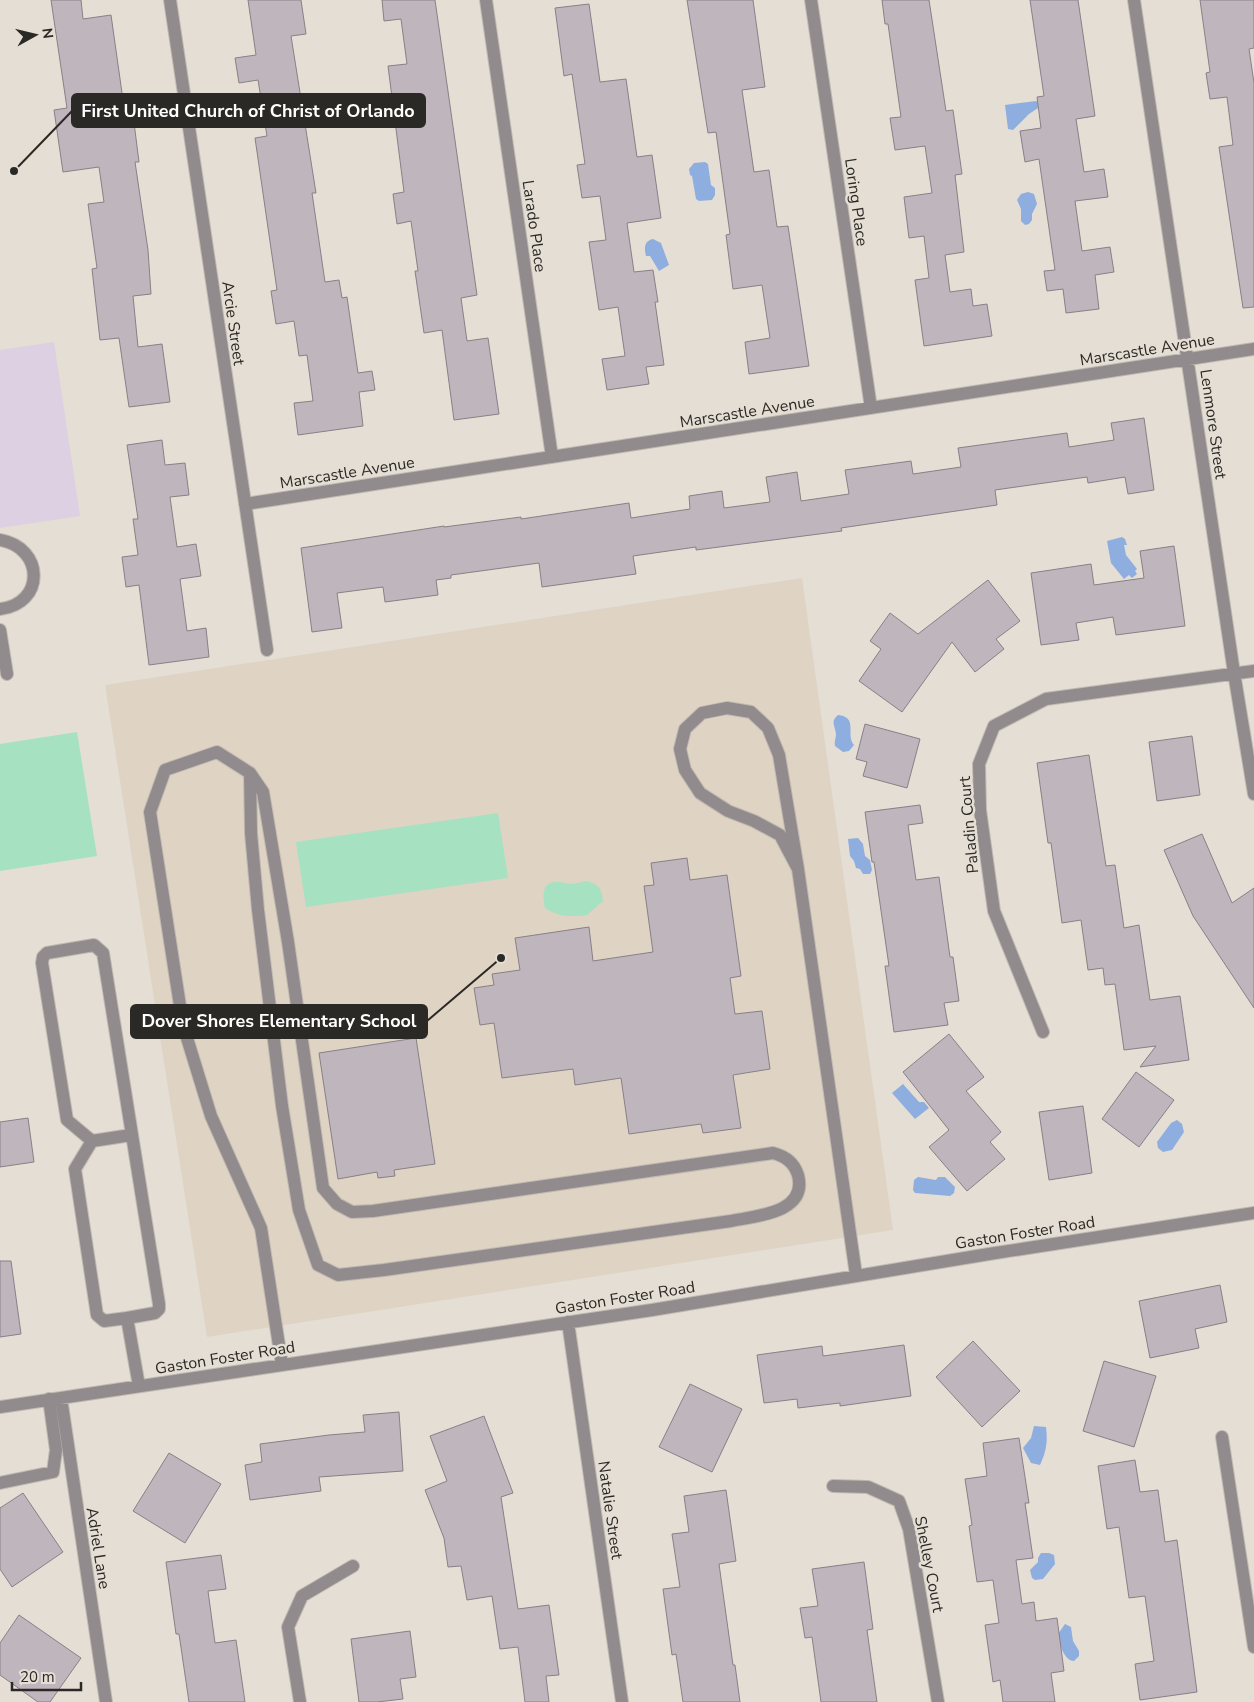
<svg xmlns="http://www.w3.org/2000/svg" width="1254" height="1702" viewBox="0 0 1254 1702" font-family="'Nunito Sans',sans-serif">
	<rect width="100%" height="100%" fill="#e5ded5"/>
	<path fill="#ddd0e3" d="M 54,342 L 80,516 L 0,528 L 0,350 Z"/>
	<path fill="#dfd3c4" d="M 802,578 L 893,1230 L 207,1337 L 105,685 Z"/>
	<path fill="#a6e1c1" d="M 77,732 L 97,856 L 0,871 L 0,744 Z
		M 498,813 L 508,878 L 306,907 L 296,842 Z
		M 586,881 C 598,884 602,888 603,901 L 587,915 C 571,917 558,917 545,908 C 543,898 541,884 554,882 C 560,881 565,884 570,884 C 575,884 581,882 586,881 Z"/>
	<path fill="#8eaedf" d="M 1036,101 L 1038,102 L 1038,108 L 1029,114 L 1013,130 L 1008,129 L 1005,105 Z
		M 705,162 L 708,164 L 711,185 L 715,188 L 715,195 L 712,200 L 699,201 L 696,199 L 692,176 L 690,175 L 689,169 L 694,163 Z
		M 1028,192 L 1034,194 L 1037,204 L 1032,214 L 1032,220 L 1029,224 L 1025,225 L 1021,221 L 1021,209 L 1017,200 L 1021,194 Z
		M 653,239 L 661,243 L 669,265 L 659,271 L 650,256 L 646,256 C 644,248 644,241 653,239 Z
		M 1122,537 L 1125,539 L 1127,545 L 1124,545 L 1126,555 L 1137,569 L 1135,571 L 1137,574 L 1132,578 L 1129,575 L 1124,579 L 1111,563 L 1107,541 Z
		M 838,715 C 859,717 845,735 854,745 L 849,751 L 843,752 L 835,746 C 834,742 836,738 836,734 C 835,725 830,722 838,715 Z
		M 858,838 L 863,844 L 865,856 L 870,860 L 872,870 L 870,874 L 863,874 L 860,869 L 856,868 L 854,861 L 850,856 L 848,839 Z
		M 903,1084 L 919,1102 L 924,1102 L 929,1108 L 915,1119 L 892,1093 Z
		M 1177,1120 L 1182,1124 L 1184,1132 L 1172,1150 L 1163,1152 L 1158,1148 L 1157,1142 L 1171,1123 Z
		M 918,1177 L 936,1180 L 938,1177 L 945,1177 L 955,1187 L 954,1193 L 950,1196 L 915,1193 L 913,1190 L 914,1180 Z
		M 1034,1426 L 1046,1427 C 1048,1442 1046,1452 1040,1465 L 1031,1463 L 1023,1448 L 1031,1438 Z
		M 1041,1553 L 1049,1553 L 1054,1555 L 1055,1564 L 1043,1579 L 1035,1580 L 1032,1578 L 1030,1570 L 1038,1562 L 1038,1558 Z
		M 1065,1624 L 1071,1627 L 1073,1641 L 1079,1651 L 1079,1656 L 1074,1661 C 1064,1661 1059,1643 1058,1634 Z"/>
	<path fill="#beb5bd" stroke="#898087" d="M 51,0 L 81,0 L 83,19 L 111,15 L 123,100 L 131,99 L 139,162 L 135,162 L 148,250 L 151,294 L 133,296 L 138,347 L 162,344 L 170,402 L 129,407 L 119,338 L 100,340 L 92,269 L 97,268 L 88,204 L 104,202 L 99,167 L 63,172 L 54,110 L 67,108 Z
		M 248,0 L 301,0 L 306,34 L 291,36 L 316,193 L 312,193 L 325,282 L 339,280 L 342,298 L 347,297 L 358,373 L 372,371 L 375,390 L 359,392 L 363,426 L 298,435 L 294,403 L 313,401 L 307,355 L 299,356 L 294,321 L 276,324 L 271,291 L 277,290 L 255,138 L 267,136 L 258,80 L 239,83 L 235,58 L 256,55 Z
		M 382,0 L 435,0 L 477,295 L 461,298 L 467,341 L 488,338 L 499,414 L 454,420 L 442,330 L 424,333 L 415,271 L 418,271 L 411,221 L 397,224 L 393,194 L 404,192 L 388,66 L 407,64 L 401,19 L 384,21 Z
		M 687,0 L 753,0 L 765,87 L 742,90 L 754,172 L 769,170 L 777,227 L 788,226 L 809,366 L 749,374 L 745,342 L 770,338 L 762,285 L 733,289 L 726,235 L 730,234 L 716,132 L 708,133 Z
		M 882,0 L 929,0 L 946,111 L 953,110 L 962,174 L 955,175 L 964,252 L 945,255 L 950,292 L 971,289 L 973,306 L 987,304 L 992,336 L 924,346 L 915,280 L 929,278 L 924,236 L 909,238 L 904,197 L 932,193 L 925,146 L 895,150 L 890,118 L 901,117 L 888,24 L 885,24 Z
		M 1030,0 L 1078,0 L 1095,116 L 1076,119 L 1084,172 L 1104,169 L 1108,197 L 1075,201 L 1082,251 L 1110,247 L 1114,272 L 1095,275 L 1099,309 L 1066,313 L 1063,289 L 1047,291 L 1044,271 L 1055,270 L 1039,159 L 1025,162 L 1020,131 L 1041,128 L 1037,97 L 1044,96 Z
		M 1200,0 L 1254,0 L 1254,48 L 1249,49 L 1254,83 L 1254,307 L 1243,308 L 1219,147 L 1233,145 L 1227,97 L 1210,99 L 1206,73 L 1210,72 Z
		M 589,4 L 600,82 L 626,79 L 637,157 L 652,155 L 661,218 L 627,223 L 634,272 L 653,270 L 658,302 L 655,302 L 664,365 L 646,367 L 649,384 L 607,390 L 602,359 L 625,356 L 618,307 L 599,310 L 589,242 L 606,240 L 600,196 L 582,198 L 577,165 L 585,164 L 572,74 L 564,76 L 555,8 Z
		M 1144,418 L 1154,490 L 1128,494 L 1125,477 L 1088,483 L 1087,477 L 995,490 L 997,505 L 841,528 L 842,531 L 696,550 L 696,547 L 633,556 L 636,574 L 542,587 L 539,563 L 451,575 L 451,578 L 436,580 L 438,595 L 385,602 L 383,587 L 337,593 L 342,628 L 312,632 L 301,548 L 444,526 L 444,527 L 521,517 L 521,519 L 629,503 L 631,518 L 690,509 L 689,496 L 722,491 L 724,508 L 770,502 L 766,477 L 797,472 L 801,501 L 849,494 L 845,470 L 911,461 L 913,474 L 961,467 L 958,448 L 1067,433 L 1069,447 L 1114,440 L 1111,423 Z
		M 162,440 L 165,465 L 185,463 L 189,495 L 170,497 L 177,547 L 196,544 L 201,576 L 180,579 L 187,631 L 206,628 L 209,657 L 149,665 L 139,585 L 126,587 L 122,557 L 138,555 L 133,519 L 138,519 L 127,445 Z
		M 1174,546 L 1185,626 L 1116,635 L 1113,617 L 1076,623 L 1079,640 L 1041,645 L 1031,573 L 1091,564 L 1094,585 L 1144,578 L 1140,551 Z
		M 988,580 L 1020,621 L 996,639 L 1004,649 L 975,672 L 952,642 L 902,712 L 859,681 L 881,649 L 870,641 L 890,613 L 918,634 Z
		M 865,724 L 920,739 L 907,788 L 863,776 L 867,762 L 856,759 Z
		M 1192,736 L 1200,795 L 1157,801 L 1149,742 Z
		M 1089,755 L 1106,866 L 1115,865 L 1124,928 L 1139,925 L 1150,1000 L 1180,996 L 1189,1060 L 1140,1067 L 1156,1046 L 1124,1050 L 1115,984 L 1105,985 L 1103,968 L 1088,970 L 1081,920 L 1062,923 L 1051,843 L 1048,843 L 1037,763 Z
		M 920,805 L 923,823 L 908,825 L 916,880 L 939,877 L 950,957 L 953,957 L 959,1001 L 944,1003 L 948,1025 L 894,1032 L 885,966 L 889,966 L 874,862 L 872,862 L 865,812 Z
		M 1202,834 L 1232,903 L 1254,888 L 1254,1008 L 1193,916 L 1164,850 Z
		M 687,858 L 690,880 L 727,875 L 741,976 L 730,978 L 735,1014 L 762,1011 L 770,1069 L 733,1075 L 741,1128 L 703,1133 L 701,1124 L 629,1134 L 621,1078 L 575,1085 L 573,1069 L 502,1078 L 494,1023 L 480,1025 L 474,988 L 494,985 L 492,974 L 520,970 L 515,938 L 589,927 L 593,961 L 653,952 L 644,886 L 654,885 L 651,863 Z
		M 949,1034 L 984,1077 L 966,1091 L 1001,1132 L 990,1142 L 1005,1159 L 967,1191 L 929,1147 L 949,1130 L 903,1072 Z
		M 416,1038 L 435,1164 L 394,1170 L 395,1176 L 378,1178 L 377,1172 L 338,1179 L 319,1053 Z
		M 1136,1072 L 1174,1100 L 1139,1147 L 1102,1119 Z
		M 1083,1106 L 1092,1173 L 1049,1180 L 1039,1112 Z
		M 28,1118 L 34,1162 L 0,1167 L 0,1122 Z
		M 0,1261 L 11,1261 L 21,1334 L 0,1337 Z
		M 1220,1285 L 1227,1322 L 1195,1329 L 1199,1348 L 1150,1358 L 1139,1301 Z
		M 973,1341 L 1020,1391 L 982,1427 L 936,1377 Z
		M 904,1345 L 911,1396 L 840,1406 L 840,1403 L 798,1408 L 797,1399 L 764,1403 L 757,1355 L 822,1346 L 823,1356 Z
		M 1104,1361 L 1156,1376 L 1134,1447 L 1083,1431 Z
		M 690,1384 L 742,1409 L 712,1472 L 659,1447 Z
		M 399,1412 L 403,1471 L 319,1477 L 321,1491 L 250,1500 L 245,1465 L 262,1462 L 260,1444 L 329,1435 L 365,1432 L 363,1415 Z
		M 484,1416 L 513,1493 L 501,1497 L 518,1609 L 549,1605 L 559,1675 L 546,1676 L 549,1702 L 525,1702 L 518,1647 L 500,1649 L 492,1596 L 467,1600 L 461,1566 L 448,1567 L 444,1538 L 425,1490 L 447,1481 L 430,1436 Z
		M 1019,1438 L 1029,1503 L 1025,1503 L 1033,1558 L 1016,1560 L 1022,1604 L 1034,1602 L 1036,1621 L 1057,1618 L 1064,1671 L 1051,1673 L 1055,1702 L 1003,1702 L 1000,1680 L 993,1682 L 985,1625 L 999,1623 L 993,1580 L 977,1582 L 969,1526 L 972,1525 L 965,1479 L 987,1476 L 983,1443 Z
		M 169,1453 L 221,1484 L 185,1543 L 133,1511 Z
		M 1135,1460 L 1140,1492 L 1158,1490 L 1165,1542 L 1177,1540 L 1197,1692 L 1140,1700 L 1135,1664 L 1154,1661 L 1145,1596 L 1129,1598 L 1119,1527 L 1107,1529 L 1098,1466 Z
		M 726,1490 L 736,1561 L 719,1564 L 733,1665 L 735,1665 L 740,1702 L 683,1702 L 676,1654 L 672,1655 L 663,1589 L 680,1587 L 672,1534 L 689,1532 L 684,1496 Z
		M 23,1493 L 63,1552 L 12,1587 L 0,1569 L 0,1508 Z
		M 221,1555 L 226,1589 L 208,1591 L 215,1643 L 236,1640 L 245,1702 L 189,1702 L 179,1634 L 176,1634 L 166,1562 Z
		M 864,1562 L 873,1629 L 867,1630 L 877,1702 L 821,1702 L 812,1637 L 805,1638 L 800,1608 L 818,1606 L 812,1569 Z
		M 19,1615 L 81,1658 L 50,1702 L 38,1702 L 0,1675 L 0,1643 Z
		M 410,1631 L 416,1677 L 400,1679 L 403,1699 L 377,1702 L 359,1702 L 351,1639 Z"/>
	<g fill="none" stroke-linecap="round" stroke-linejoin="round">
		<g stroke="#c0bab2" stroke-width="14">
			<path id="minor" d="M 170,0 L 267,650
				M 486,0 L 552,457
				M 811,0 L 871,408
				M 1134,0 L 1234,673 L 1254,794
				M 245,504 L 1254,349
				M 0,540 C 45,548 45,604 0,609
				M 0,630 L 7,674
				M 250,773 L 251,833 L 258,910 L 282,1106 L 299,1210 L 318,1265 L 338,1275 L 384,1270 L 731,1221 C 756,1216 808,1213 798,1175 C 794,1162 785,1156 773,1153 L 373,1211 L 352,1212 L 337,1204 L 323,1188 L 288,942 L 263,792 L 250,773 L 217,752 L 165,770 L 150,812 L 183,1025 L 211,1116 L 261,1228 L 282,1365
				M 798,869 L 780,835 L 754,821 L 728,811 L 700,793 L 685,770 L 680,749 L 685,729 L 702,713 L 727,708 L 751,712 L 768,728 L 779,755 L 798,869 L 856,1275
				M 1043,1032 L 994,911 L 980,810 L 979,764 L 994,726 L 1046,699 L 1254,671
				M 92,1141 L 131,1135
				M 127,1318 L 104,1321 L 97,1315 L 75,1169 L 92,1141 L 67,1120 L 42,963 L 43,957 L 47,953 L 94,945 L 103,953 L 159,1304 L 159,1309 L 155,1313 L 127,1318 L 139,1386
				M 568,1322 L 622,1702
				M 61,1398 L 106,1702
				M 0,1407 L 652,1310 L 989,1254 L 1254,1213
				M 1222,1437 L 1254,1647
				M 0,1483 L 53,1472 L 56,1450 L 49,1399
				M 833,1486 L 868,1487 L 899,1501 L 909,1529 L 938,1702
				M 300,1702 L 288,1627 L 302,1596 L 353,1566"/>
		</g>
		<use href="#minor" stroke="#918b8d" stroke-width="12"/>
	</g>
	<g text-anchor="middle" stroke-width="5" stroke-linejoin="round" paint-order="stroke">
		<g font-size="16" fill="#2b2925" stroke="#e5ded5">
			<text transform="translate(857 202) rotate(82)" y="6">Loring Place</text>
			<text transform="translate(535 226) rotate(82)" y="6">Larado Place</text>
			<text transform="translate(234 323) rotate(82)" y="6">Arcie Street</text>
			<text transform="translate(1147 349) rotate(-9)" y="6">Marscastle Avenue</text>
			<text transform="translate(747 411) rotate(-9)" y="6">Marscastle Avenue</text>
			<text transform="translate(1214 424) rotate(82)" y="6">Lenmore Street</text>
			<text transform="translate(347 472) rotate(-9)" y="6">Marscastle Avenue</text>
			<text transform="translate(968 825) rotate(-95)" y="6">Paladin Court</text>
			<text transform="translate(1025 1232) rotate(-9)" y="6">Gaston Foster Road</text>
			<text transform="translate(625 1297) rotate(-9)" y="6">Gaston Foster Road</text>
			<text transform="translate(225 1357) rotate(-9)" y="6">Gaston Foster Road</text>
			<text transform="translate(611 1510) rotate(82)" y="6">Natalie Street</text>
			<text transform="translate(99 1548) rotate(81)" y="6">Adriel Lane</text>
			<text transform="translate(930 1564) rotate(79)" y="6">Shelley Court</text>
		</g>
	</g>
	<path fill="none" stroke="#2b2925" stroke-width="2" d="M14 171L72 111M501 958L427 1021"/>
	<g fill="#2b2925" stroke="#e5ded5" stroke-width="2">
		<circle cx="14" cy="171" r="5"/>
		<circle cx="501" cy="958" r="5"/>
	</g>
	<g fill="#2b2925" stroke="#2b2925" stroke-width="2">
		<rect x="72" y="94" width="353" height="33" rx="5"/>
		<rect x="131" y="1005" width="296" height="33" rx="5"/>
	</g>
	<g font-size="18" text-anchor="middle" font-weight="bold" fill="#fff">
		<text x="248" y="117">First United Church of Christ of Orlando</text>
		<text x="279" y="1027">Dover Shores Elementary School</text>
	</g>
	<g transform="translate(35 35) rotate(82)" stroke="#e5ded5" stroke-width="4" paint-order="stroke">
	<path d="M0-4L9 19L0 12L-9 19Z" fill="#2b2925"/>
	<text y="-8" font-size="14" font-weight="bold" text-anchor="middle" fill="#2b2925">N</text>
	</g>
	<path d="M12 1682v8h69v-8" fill="none" stroke="#2b2925" stroke-width="2.5"/>
	<text x="20" y="1682" font-size="15" fill="#2b2925" stroke="#e5ded5" stroke-width="4" paint-order="stroke">20 m</text>
</svg>
